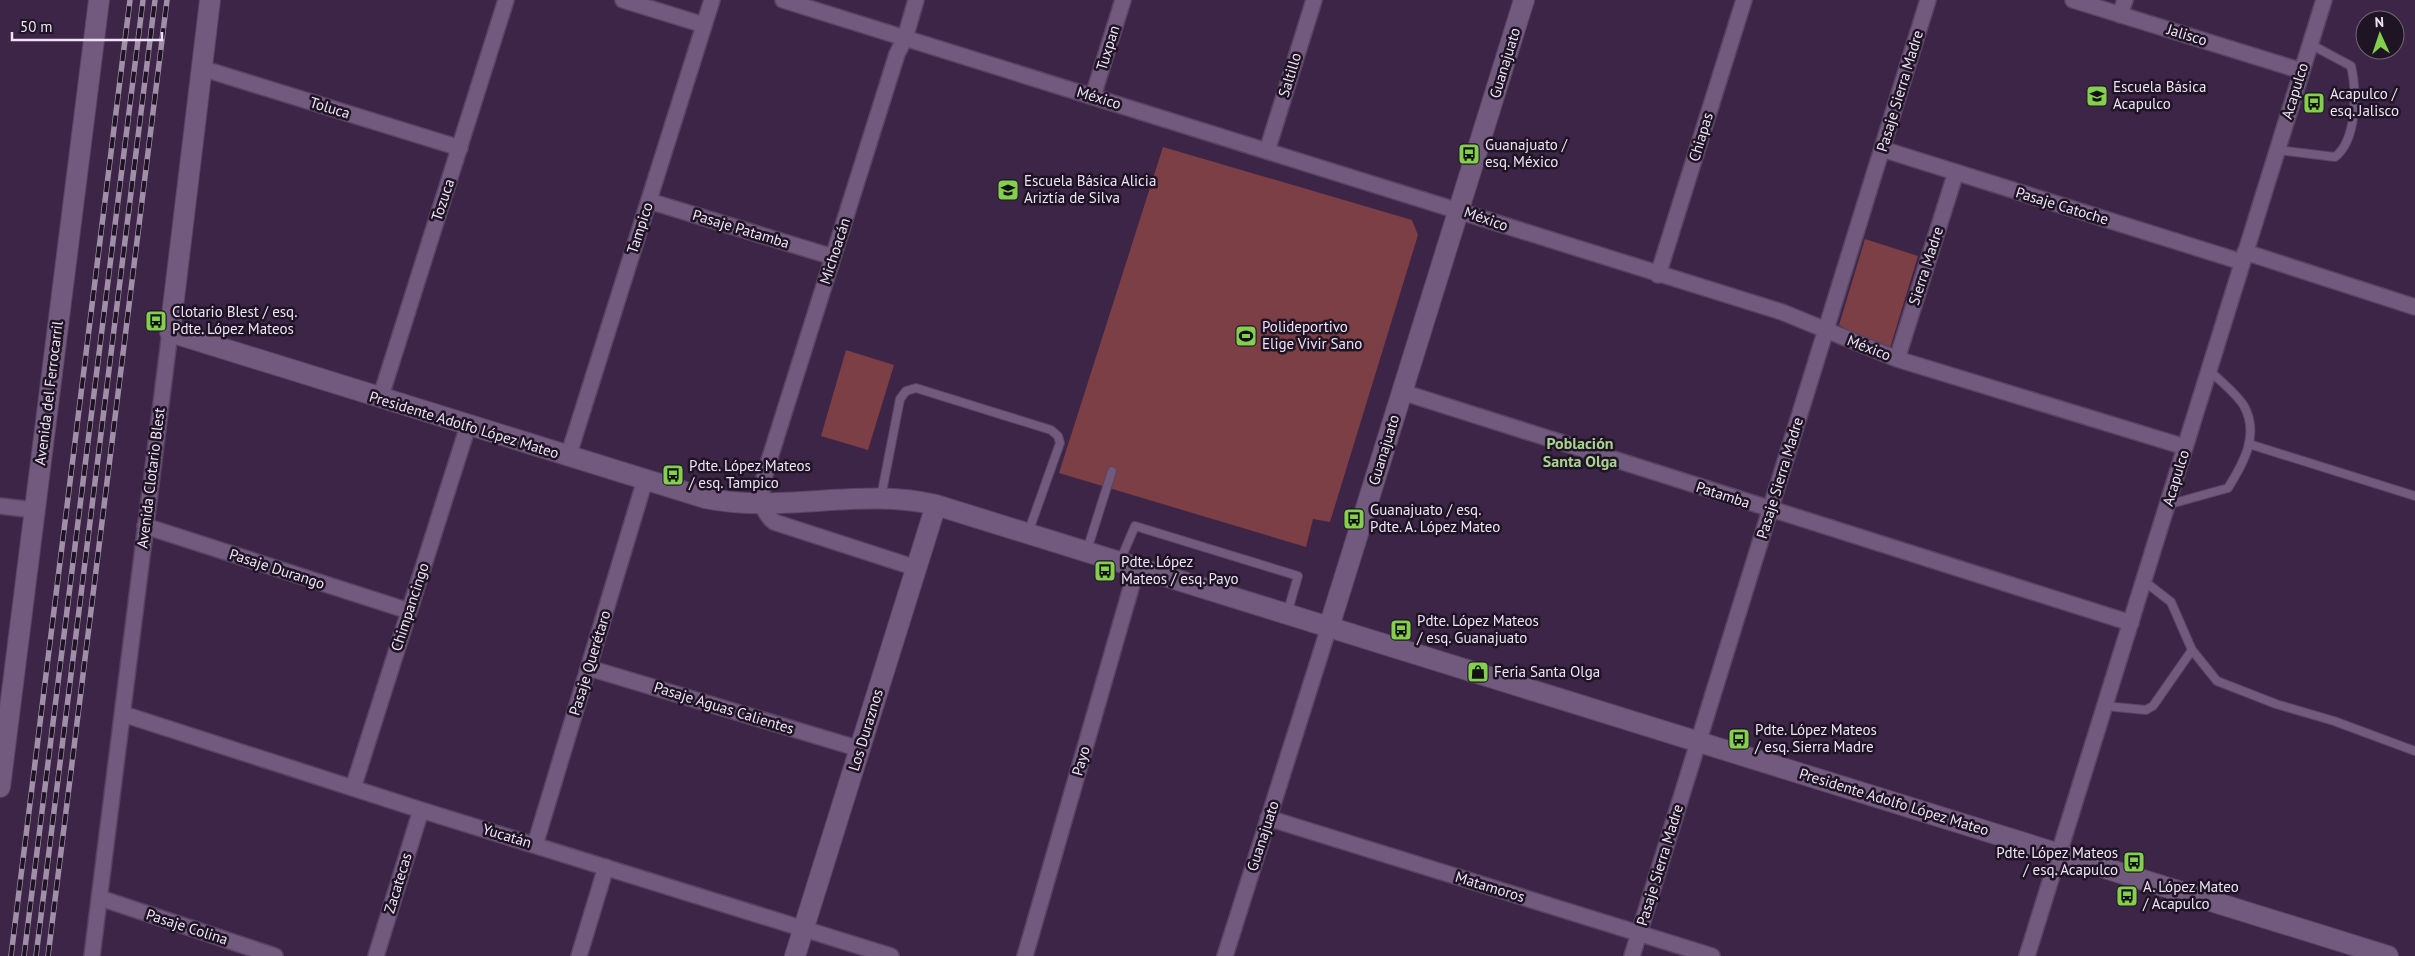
<svg xmlns="http://www.w3.org/2000/svg" width="2415" height="956" viewBox="0 0 2415 956" font-family="'PT Sans',sans-serif">
	<rect width="100%" height="100%" fill="#3d2547"/>
	<path fill="#7b3f45" d="M 1163,147 L 1412,220 L 1418,235 L 1330,522 L 1313,519 L 1306,547 L 1059,473 Z
		M 1865,239 L 1918,256 L 1890,348 L 1871,343 L 1839,325 Z
		M 846,350 L 894,365 L 868,450 L 821,436 Z"/>
	<g fill="none" stroke-linecap="round" stroke-linejoin="round">
		<g stroke="#584462" stroke-width="10">
			<path id="service" d="M 2277,150 L 2335,157 C 2357,140 2357,91 2351,66 L 2310,44
				M 2249,444 L 2415,496
				M 881,497 L 900,399 L 906,391 L 916,388 L 1051,430 L 1058,436 L 1060,443 L 1028,533
				M 2167,505 L 2228,488 C 2243,464 2260,435 2244,406 C 2236,393 2220,381 2209,370
				M 1087,550 L 1112,471
				M 1120,561 L 1135,526 L 1298,576 L 1287,614
				M 2144,581 L 2171,602 L 2192,650 L 2217,681 L 2276,704 L 2334,721 L 2415,751
				M 2105,706 L 2146,710 L 2153,706 L 2192,650"/>
		</g>
		<g stroke="#584462" stroke-width="18">
			<path id="minor" d="M 623,0 L 704,25
				M 783,0 L 1782,312 L 1897,359 L 2185,447
				M 2073,0 L 2302,71
				M 2120,15 L 2125,0
				M 201,68 L 460,148
				M 1093,96 L 1123,0
				M 1882,149 L 2242,262
				M 1267,151 L 1314,0
				M 649,201 L 833,257
				M 2245,252 L 2415,307
				M 1658,275 L 1744,0
				M 1897,359 L 1956,172
				M 1402,392 L 2131,623
				M 380,399 L 506,0
				M 568,457 L 712,0
				M 0,506 L 34,510
				M 145,526 L 409,611
				M 916,568 L 774,522 C 757,508 761,487 767,467 L 897,54 L 905,38 L 916,0
				M 589,668 L 860,749
				M 123,714 L 421,810 L 891,956
				M 353,788 L 468,426
				M 1268,818 L 1712,956
				M 535,845 L 645,480
				M 100,898 L 275,956
				M 92,956 L 170,332
				M 376,956 L 421,810
				M 579,956 L 606,867
				M 1025,956 L 1137,567
				M 1225,956 L 1329,627
				M 1632,956 L 1928,0
				M 2027,956 L 2324,0"/>
		</g>
		<g stroke="#584462" stroke-width="22">
			<path id="tertiary" d="M 210,0 L 170,332 L 705,498 C 781,514 861,487 936,505 L 2388,956
				M 1329,627 L 1524,0
				M 0,787 L 99,0
				M 795,956 L 936,505"/>
		</g>
		<use href="#service" stroke="#72597e" stroke-width="8"/>
		<use href="#minor" stroke="#72597e" stroke-width="15"/>
		<use href="#tertiary" stroke="#72597e" stroke-width="20"/>
		<g stroke="#a18faa" stroke-width="5.5">
			<path id="rail" d="M 11,956 L 130,0
				M 24,956 L 143,0
				M 36,956 L 155,0
				M 48,956 L 167,0"/>
		</g>
		<use href="#rail" stroke="#1e1423" stroke-width="4" stroke-dasharray="11" stroke-linecap="butt"/>
	</g>
	<defs>
		<g id="school-square" transform="scale(1.125)"><rect x="-9" y="-9" width="18" height="18" rx="4" fill="#84d04e" stroke="#1e1423"/><path d="M0-5L7-2L0 1L-7-2ZM-4 1L0 2.5L4 1V4Q0 6-4 4Z" fill="#111"/></g>
		<g id="bus-square" transform="scale(1.125)"><rect x="-9" y="-9" width="18" height="18" rx="4" fill="#84d04e" stroke="#1e1423"/><path d="M-5-6H5V4H4V6H2V4H-2V6H-4V4H-5ZM-3.5-4V0h7V-4ZM-3.5 1.2v1.5H-2V1.2ZM2 1.2v1.5H3.5V1.2Z" fill="#111"/></g>
		<g id="stadium-square" transform="scale(1.125)"><rect x="-9" y="-9" width="18" height="18" rx="4" fill="#84d04e" stroke="#1e1423"/><path d="M0-5a6.5 5 0 1 0 0 10a6.5 5 0 1 0 0-10ZM-3.5-1.8h7v3.6h-7Z" fill="#111"/></g>
		<g id="shop-square" transform="scale(1.125)"><rect x="-9" y="-9" width="18" height="18" rx="4" fill="#84d04e" stroke="#1e1423"/><path d="M-5-2.5h2.3a2.7 3.5 0 0 1 5.4 0H5L5.5 6h-11ZM-1.5-2.5h3a1.5 2.3 0 0 0-3 0Z" fill="#111"/></g>
	</defs>
	<g fill-rule="evenodd">
		<use href="#school-square" x="2097" y="96"/>
		<use href="#bus-square" x="2314" y="103"/>
		<use href="#bus-square" x="1469" y="154"/>
		<use href="#school-square" x="1008" y="190"/>
		<use href="#bus-square" x="156" y="321"/>
		<use href="#stadium-square" x="1246" y="336"/>
		<use href="#bus-square" x="673" y="475"/>
		<use href="#bus-square" x="1354" y="519"/>
		<use href="#bus-square" x="1105" y="571"/>
		<use href="#bus-square" x="1401" y="630"/>
		<use href="#shop-square" x="1478" y="672"/>
		<use href="#bus-square" x="1739" y="739"/>
		<use href="#bus-square" x="2134" y="862"/>
		<use href="#bus-square" x="2127" y="896"/>
	</g>
	<g text-anchor="middle" stroke-width="5" stroke-linejoin="round" paint-order="stroke">
		<g font-size="15" fill="#f0e2f8" stroke="#1e1423">
			<text transform="translate(2187 35) rotate(17)" y="5">Jalisco</text>
			<text transform="translate(1108 48) rotate(-73)" y="5">Tuxpan</text>
			<text transform="translate(1505 63) rotate(-73)" y="5">Guanajuato</text>
			<text transform="translate(1290 75) rotate(-73)" y="5">Saltillo</text>
			<text transform="translate(1900 91) rotate(-73)" y="5">Pasaje Sierra Madre</text>
			<text transform="translate(2295 91) rotate(-73)" y="5">Acapulco</text>
			<text transform="translate(1099 98) rotate(17)" y="5">México</text>
			<text transform="translate(330 108) rotate(17)" y="5">Toluca</text>
			<text transform="translate(1701 137) rotate(-73)" y="5">Chiapas</text>
			<text transform="translate(443 200) rotate(-72)" y="5">Tozuca</text>
			<text transform="translate(2062 206) rotate(17)" y="5">Pasaje Catoche</text>
			<text transform="translate(1486 219) rotate(19)" y="5">México</text>
			<text transform="translate(640 228) rotate(-72)" y="5">Tampico</text>
			<text transform="translate(741 229) rotate(17)" y="5">Pasaje Patamba</text>
			<text transform="translate(835 251) rotate(-72)" y="5">Michoacán</text>
			<text transform="translate(1926 266) rotate(-72)" y="5">Sierra Madre</text>
			<text transform="translate(1869 348) rotate(21)" y="5">México</text>
			<text transform="translate(49 393) rotate(-83)" y="5">Avenida del Ferrocarril</text>
			<text transform="translate(464 425) rotate(17)" y="5">Presidente Adolfo López Mateo</text>
			<text transform="translate(1384 450) rotate(-73)" y="5">Guanajuato</text>
			<text transform="translate(151 478) rotate(-83)" y="5">Avenida Clotario Blest</text>
			<text transform="translate(1780 478) rotate(-73)" y="5">Pasaje Sierra Madre</text>
			<text transform="translate(2176 478) rotate(-73)" y="5">Acapulco</text>
			<text transform="translate(1723 495) rotate(18)" y="5">Patamba</text>
			<text transform="translate(277 569) rotate(18)" y="5">Pasaje Durango</text>
			<text transform="translate(410 607) rotate(-72)" y="5">Chimpancingo</text>
			<text transform="translate(590 663) rotate(-73)" y="5">Pasaje Querétaro</text>
			<text transform="translate(724 708) rotate(17)" y="5">Pasaje Aguas Calientes</text>
			<text transform="translate(866 730) rotate(-73)" y="5">Los Duraznos</text>
			<text transform="translate(1081 761) rotate(-74)" y="5">Payo</text>
			<text transform="translate(1894 802) rotate(17)" y="5">Presidente Adolfo López Mateo</text>
			<text transform="translate(507 836) rotate(17)" y="5">Yucatán</text>
			<text transform="translate(1263 836) rotate(-72)" y="5">Guanajuato</text>
			<text transform="translate(1660 865) rotate(-73)" y="5">Pasaje Sierra Madre</text>
			<text transform="translate(398 883) rotate(-73)" y="5">Zacatecas</text>
			<text transform="translate(1490 887) rotate(17)" y="5">Matamoros</text>
			<text transform="translate(187 927) rotate(18)" y="5">Pasaje Colina</text>
		</g>
		<g font-size="15" fill="#f0e2f8" stroke="#1e1423" text-anchor="start">
			<text x="2113" y="92">Escuela Básica<tspan x="2113" dy="17">Acapulco</tspan></text>
			<text x="2330" y="99">Acapulco /<tspan x="2330" dy="17">esq. Jalisco</tspan></text>
			<text x="1485" y="150">Guanajuato /<tspan x="1485" dy="17">esq. México</tspan></text>
			<text x="1024" y="186">Escuela Básica Alicia<tspan x="1024" dy="17">Ariztía de Silva</tspan></text>
			<text x="172" y="317">Clotario Blest / esq.<tspan x="172" dy="17">Pdte. López Mateos</tspan></text>
			<text x="1262" y="332">Polideportivo<tspan x="1262" dy="17">Elige Vivir Sano</tspan></text>
			<text x="689" y="471">Pdte. López Mateos<tspan x="689" dy="17">/ esq. Tampico</tspan></text>
			<text x="1370" y="515">Guanajuato / esq.<tspan x="1370" dy="17">Pdte. A. López Mateo</tspan></text>
			<text x="1121" y="567">Pdte. López<tspan x="1121" dy="17">Mateos / esq. Payo</tspan></text>
			<text x="1417" y="626">Pdte. López Mateos<tspan x="1417" dy="17">/ esq. Guanajuato</tspan></text>
			<text x="1494" y="677">Feria Santa Olga</text>
			<text x="1755" y="735">Pdte. López Mateos<tspan x="1755" dy="17">/ esq. Sierra Madre</tspan></text>
			<text x="2118" y="858" text-anchor="end">Pdte. López Mateos<tspan x="2118" dy="17">/ esq. Acapulco</tspan></text>
			<text x="2143" y="892">A. López Mateo<tspan x="2143" dy="17">/ Acapulco</tspan></text>
		</g>
		<g font-size="16" font-weight="bold" fill="#a8d290" stroke="#1e1423">
			<text x="1580" y="449">Población<tspan x="1580" dy="18">Santa Olga</tspan></text>
		</g>
	</g>
	<g transform="translate(2380 35) rotate(357)"><circle r="24" fill="#1e1423" stroke="#726678"/>
	<path d="M0-4L9 19L0 12L-9 19Z" fill="#84d04e"/>
	<text y="-8" font-size="14" font-weight="bold" text-anchor="middle" fill="#f0e2f8">N</text>
	</g>
	<path d="M12 32v8h150v-8" fill="none" stroke="#f0e2f8" stroke-width="2.5"/>
	<text x="20" y="32" font-size="15" fill="#f0e2f8" stroke="#1e1423" stroke-width="4" paint-order="stroke">50 m</text>
</svg>
